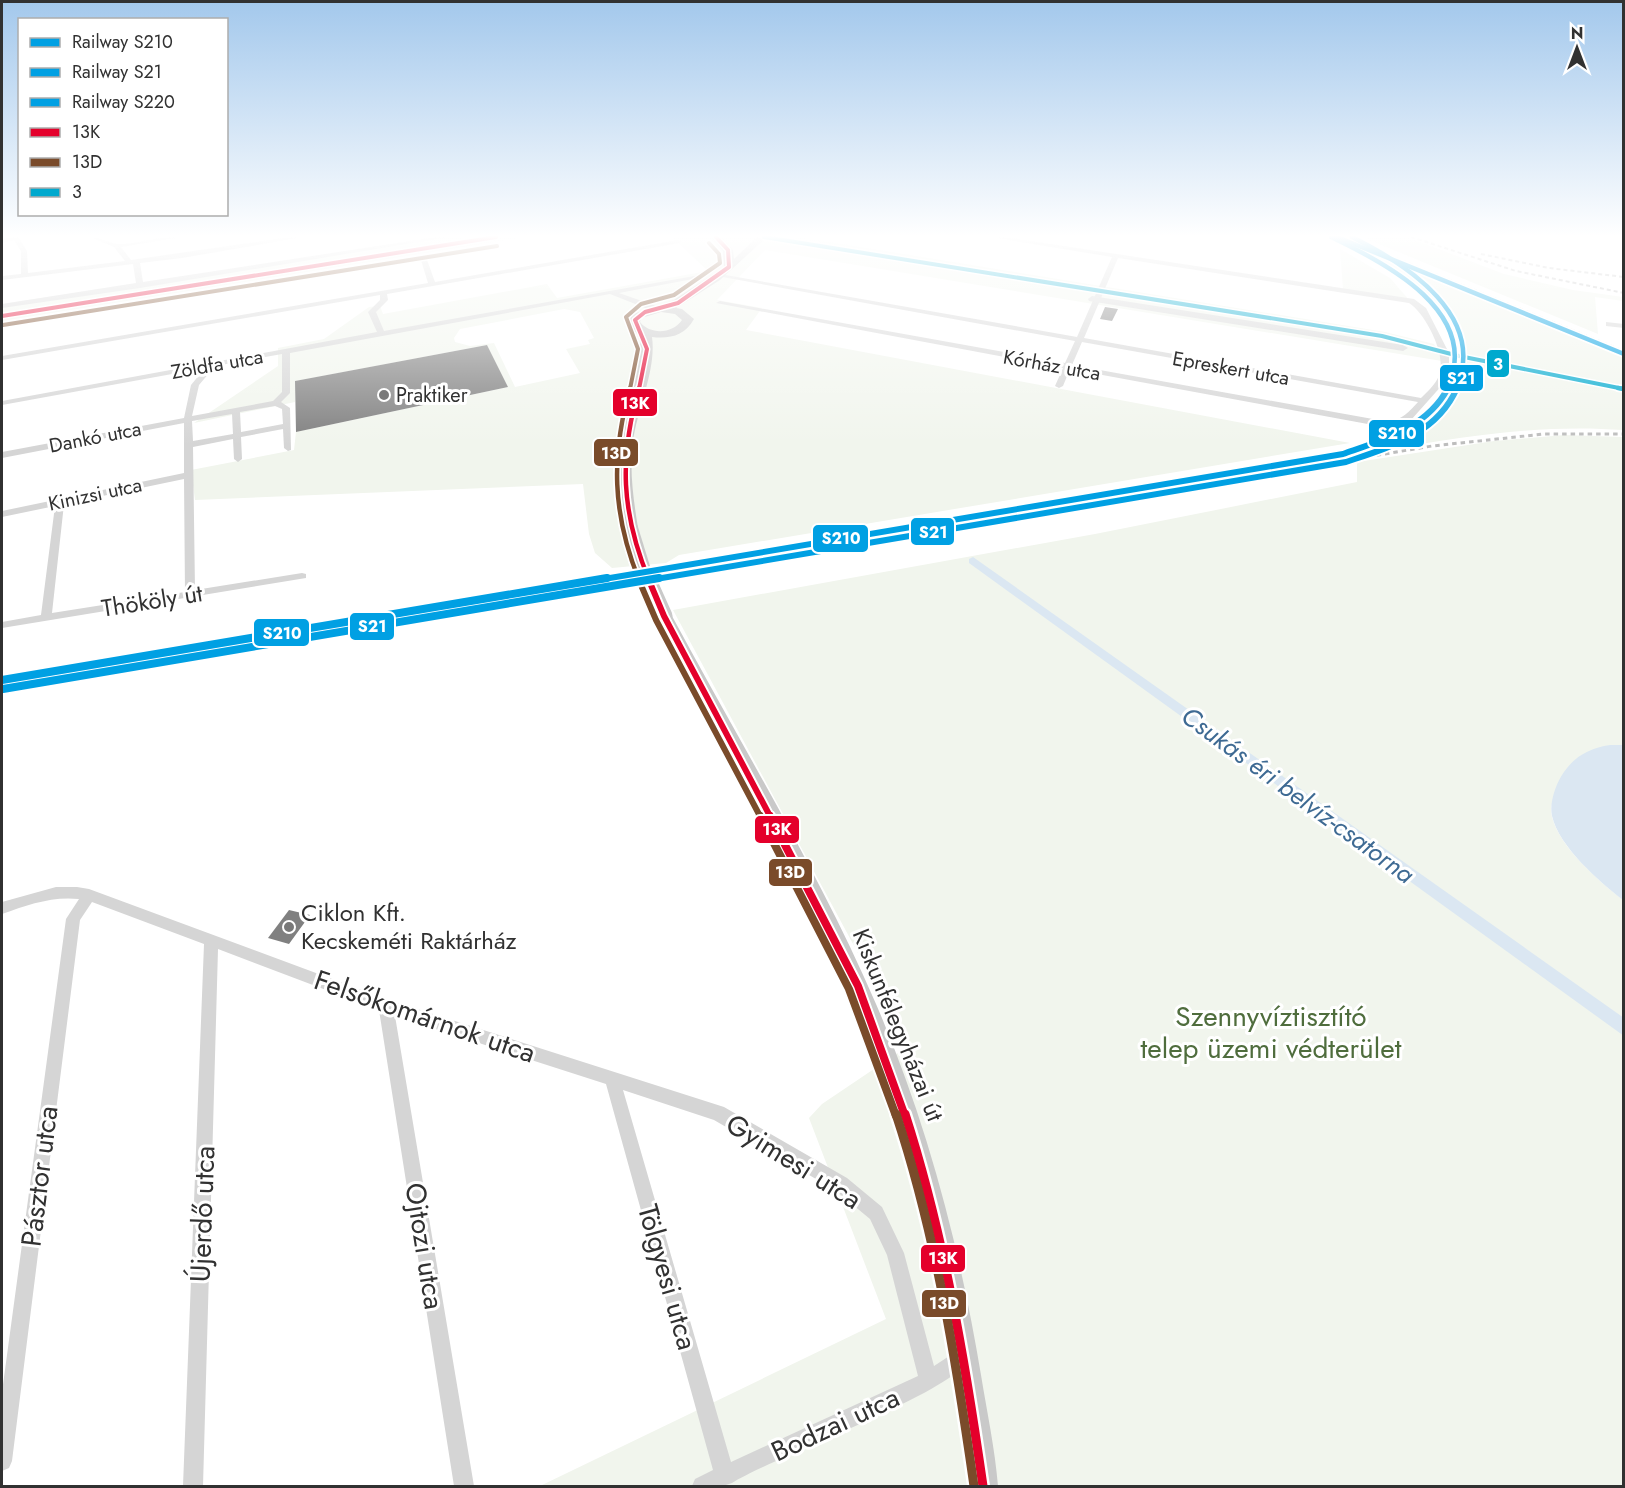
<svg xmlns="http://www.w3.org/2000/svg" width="1625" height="1488" viewBox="0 0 1625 1488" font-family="Jost,sans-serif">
	<rect width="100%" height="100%" fill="#fff"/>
	<path fill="#f1f5ed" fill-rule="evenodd" d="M 440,237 L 525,237 L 2,321 L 2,304 Z
		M 672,237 L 799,237 L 1385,332 L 1434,344 L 1442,361 L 765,250 L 717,300 L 762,308 L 746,330 L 1350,443 L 679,555 L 666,563 L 612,568 L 595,553 L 589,534 L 583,484 L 195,500 L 191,470 L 294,450 L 296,432 L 508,387 L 487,345 L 296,381 L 295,402 L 194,423 L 278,366 L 278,348 L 324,339 L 369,307 L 380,306 L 383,314 L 547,284 L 557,298 L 708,271 ZM 564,309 L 580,312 L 594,338 L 588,340 L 590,344 L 566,349 L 580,373 L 515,387 L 494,343 L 470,346 L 455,342 L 454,338 L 460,329 Z
		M 1362,237 L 1407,237 L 1504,274 L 1573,290 L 1623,297 L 1623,301 L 1595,297 L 1598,334 Z
		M 1340,249 L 1390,278 L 1410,301 L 1343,289 Z
		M 1372,254 L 1623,357 L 1623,430 C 1531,423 1443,440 1353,456 C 1413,430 1445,421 1467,354 C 1445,299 1420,285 1372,254 Z
		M 1564,435 L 1623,437 L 1623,745 C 1590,744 1565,762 1555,794 C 1552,801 1550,809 1552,817 C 1560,848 1599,881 1623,900 L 1623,1486 L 540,1486 L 886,1319 L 809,1118 L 822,1104 L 908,1046 L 673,610 L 1095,534 L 1357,482 L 1357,462 L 1494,441 Z"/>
	<path fill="#dbe7f2" d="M 1610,745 L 1623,745 L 1623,900 C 1600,882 1559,847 1552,816 C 1549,803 1556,783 1564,772 C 1575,756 1590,748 1610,745 Z"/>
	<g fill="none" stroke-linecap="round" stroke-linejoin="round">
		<path fill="#dbe7f2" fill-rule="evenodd" d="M 973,557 L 1624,1018 L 1624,1036 L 969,563 L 969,559 Z"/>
	</g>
	<path fill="#808080" d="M 1105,307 L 1118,309 L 1112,321 L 1100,319 Z
		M 487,345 L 508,387 L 296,432 L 295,381 Z
		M 289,910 L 310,915 L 289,944 L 268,938 Z"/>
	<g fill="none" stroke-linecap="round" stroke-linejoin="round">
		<path fill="#d5d5d5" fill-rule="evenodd" d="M 11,237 L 20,237 L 19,238 L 27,251 L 28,273 L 125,261 L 114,247 L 90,237 C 100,237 109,243 118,244 C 140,244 161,235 182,237 L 121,247 L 131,260 L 290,237 L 303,237 L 182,258 L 140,263 L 143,282 L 436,237 L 449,237 L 140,288 L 2,308 L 2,304 L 136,283 L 133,264 L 2,280 L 2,276 L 21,274 L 21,251 L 14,240 L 2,243 L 2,239 Z
			M 991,237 L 1004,237 L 1414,299 L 1426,308 L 1449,353 L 1449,370 L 1444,383 L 1411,420 L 1400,426 L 1384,427 L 1070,369 L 1063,386 L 1059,388 L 1055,386 L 1063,368 L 716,303 L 720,301 L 1065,363 L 1075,341 L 717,276 L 720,274 L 1077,337 L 1112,257 ZM 1118,258 L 1409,303 C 1425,313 1445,352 1440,372 C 1438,382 1429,390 1421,398 L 1084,338 ZM 1082,342 L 1418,402 C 1407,414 1401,421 1384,421 L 1072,365 Z
			M 678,240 L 681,242 L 680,243 L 387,294 L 388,300 L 376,312 L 384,331 L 700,275 L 700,277 L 698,278 L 619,293 L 659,307 L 659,311 L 653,311 L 610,294 L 290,353 L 290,393 L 281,402 L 290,408 L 291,450 L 288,451 L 284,448 L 283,429 L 241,437 L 242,459 L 238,462 L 234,459 L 233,439 L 193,447 L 195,590 L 302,573 L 306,574 L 306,578 L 2,628 L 2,622 L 41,615 L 55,506 L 2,517 L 2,511 L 184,473 L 184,423 L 2,458 L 2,452 L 184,418 L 191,385 L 205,368 L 2,405 L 2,401 L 377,332 L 368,312 L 380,300 L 380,295 L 2,360 L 2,356 L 428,283 L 420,257 L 423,255 L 426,257 L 435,282 ZM 282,354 L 282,392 L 273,401 L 192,416 L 199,385 L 215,366 ZM 275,406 L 282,409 L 283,424 L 241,432 L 240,412 ZM 232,414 L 233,434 L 193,441 L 192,421 ZM 184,479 L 185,592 L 52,613 L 64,504 Z
			M 1606,322 L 1624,324 L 1624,328 L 1606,326 Z
			M 56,887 L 77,887 L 89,889 L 386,999 L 724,1107 L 847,1178 L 882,1207 L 904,1253 L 934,1366 L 963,1347 L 970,1349 L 972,1356 C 957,1392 775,1456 732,1483 L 723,1486 L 692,1486 L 695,1479 L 713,1470 L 606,1084 L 395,1016 L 474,1486 L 454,1486 L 379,1010 L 218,949 L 203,1486 L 183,1486 L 204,944 L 92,902 L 80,920 L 12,1461 L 9,1468 L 2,1471 L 2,1392 L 66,919 L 79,899 C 52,896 27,905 2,914 L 2,902 ZM 623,1090 L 714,1120 L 835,1190 L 870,1219 L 887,1255 L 918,1376 L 731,1462 Z"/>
		<path fill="#d5d5d5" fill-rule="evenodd" d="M 760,237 L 777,237 L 1382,333 L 1460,353 L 1624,386 L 1624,392 L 1459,359 L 1382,339 Z
			M 1092,296 L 1403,345 L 1408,348 L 1403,351 L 1089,301 L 1088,299 Z"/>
		<path fill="#c9c9c9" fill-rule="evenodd" d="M 480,237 L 501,237 L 496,240 L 2,319 L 2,313 Z
			M 711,237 L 721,237 L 733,250 L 734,259 L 757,237 L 767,237 L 720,280 L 676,308 L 682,309 L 694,319 C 685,336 669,339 652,337 C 657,372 634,415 632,450 C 630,476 634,503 638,528 L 636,531 L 626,531 C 602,489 634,386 641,339 L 628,322 L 633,314 L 674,300 L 724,267 L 723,251 ZM 661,312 L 675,314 L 682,320 C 673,334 650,335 640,322 L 641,318 Z
			M 664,611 L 672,616 C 740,743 819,872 876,1004 C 927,1122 960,1248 981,1375 C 987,1412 995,1449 998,1486 L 968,1486 C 948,1322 916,1163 856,1009 C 833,952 803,898 775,845 C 736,768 696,692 656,616 Z"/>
		<path stroke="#bdbdbd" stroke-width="2" stroke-dasharray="4 3" stroke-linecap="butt" d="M 1344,237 L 1624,351
			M 1411,237 L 1516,271 L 1624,293
			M 1481,254 L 1549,268 L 1624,277"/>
		<path stroke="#bdbdbd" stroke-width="3" stroke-dasharray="4.5 4" stroke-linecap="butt" d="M 639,580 L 1432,446 L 1544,434 L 1624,434"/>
		<path stroke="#bdbdbd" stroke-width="4" stroke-dasharray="6 4.5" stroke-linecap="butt" d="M 2,687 L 648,578"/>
		<path stroke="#c9c9c9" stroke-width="14" d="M 631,528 L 647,580"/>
		<path stroke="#c9c9c9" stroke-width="17" d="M 647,578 L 664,616"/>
		<g stroke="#fff" stroke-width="7">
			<path id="bus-1-far4" d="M 2,316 L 496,237
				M 639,389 L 647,349 L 635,320 L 645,312 L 678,303 L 729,267 L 728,250 L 716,237"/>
		</g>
		<g stroke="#fff" stroke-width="8">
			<path id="bus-1-far3" d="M 639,388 C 619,458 621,512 649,580"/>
		</g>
		<g stroke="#fff" stroke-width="10">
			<path id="bus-1-far2" d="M 648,578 L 664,616 L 771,818"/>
		</g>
		<g stroke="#fff" stroke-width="12">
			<path id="bus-1-far1" d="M 770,816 L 858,986 L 905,1116"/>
		</g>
		<g stroke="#fff" stroke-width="14">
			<path id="bus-1" d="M 905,1114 C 944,1235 965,1361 983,1486"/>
		</g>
		<g stroke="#fff" stroke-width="7">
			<path id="bus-2-far4" d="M 3,325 L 497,246
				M 630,389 L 638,349 L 626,317 L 641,304 L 674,295 L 720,263 L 719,254 L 709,243"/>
		</g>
		<g stroke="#fff" stroke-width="8">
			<path id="bus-2-far3" d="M 630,388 C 611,456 612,513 639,580"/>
		</g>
		<g stroke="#fff" stroke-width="10">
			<path id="bus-2-far2" d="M 638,578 L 656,620 L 761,818"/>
		</g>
		<g stroke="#fff" stroke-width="12">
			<path id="bus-2-far1" d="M 760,816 L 849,989 L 896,1116"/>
		</g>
		<g stroke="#fff" stroke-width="14">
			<path id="bus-2" d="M 896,1114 C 936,1235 956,1361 974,1486"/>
		</g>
		<g stroke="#fff" stroke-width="7">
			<path id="bus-3-far1" d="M 764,237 L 1382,336 L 1459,356 L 1624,389"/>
		</g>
		<g stroke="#fff" stroke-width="8">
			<path id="bus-3" d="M 1618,388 L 1624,389"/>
		</g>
		<use href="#bus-1-far4" stroke="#e4002b" stroke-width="4"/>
		<use href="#bus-1-far3" stroke="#e4002b" stroke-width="4.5"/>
		<use href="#bus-1-far2" stroke="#e4002b" stroke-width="6"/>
		<use href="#bus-1-far1" stroke="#e4002b" stroke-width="8"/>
		<use href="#bus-1" stroke="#e4002b" stroke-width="9"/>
		<use href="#bus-2-far4" stroke="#7a4b2a" stroke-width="4"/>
		<use href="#bus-2-far3" stroke="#7a4b2a" stroke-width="4.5"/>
		<use href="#bus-2-far2" stroke="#7a4b2a" stroke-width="6"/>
		<use href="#bus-2-far1" stroke="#7a4b2a" stroke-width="8"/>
		<use href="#bus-2" stroke="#7a4b2a" stroke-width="9"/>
		<use href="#bus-3-far1" stroke="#00a9ce" stroke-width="4"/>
		<use href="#bus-3" stroke="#00a9ce" stroke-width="4.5"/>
		<g stroke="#fff" stroke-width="8">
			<path id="rail-1-far2" d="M 1331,237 C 1386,263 1483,313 1447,389"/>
		</g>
		<g stroke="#fff" stroke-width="10">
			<path id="rail-1-far1" d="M 598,580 L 1343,454 C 1383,440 1427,428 1448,388"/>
		</g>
		<g stroke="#fff" stroke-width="12">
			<path id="rail-1" d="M 2,680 L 607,578"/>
		</g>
		<g stroke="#fff" stroke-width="8">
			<path id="rail-2-far2" d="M 1352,237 C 1408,265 1488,317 1456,389"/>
		</g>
		<g stroke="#fff" stroke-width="10">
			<path id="rail-2-far1" d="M 650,580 L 1346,462 C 1390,447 1437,434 1457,388"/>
		</g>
		<g stroke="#fff" stroke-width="12">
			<path id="rail-2" d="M 3,689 L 659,578"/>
		</g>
		<g stroke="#fff" stroke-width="8">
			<path id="rail-3" d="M 1337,237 L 1624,354"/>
		</g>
		<use href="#rail-1-far2" stroke="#00a0e3" stroke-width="4.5"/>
		<use href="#rail-1-far1" stroke="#00a0e3" stroke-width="6"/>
		<use href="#rail-1" stroke="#00a0e3" stroke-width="8"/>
		<use href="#rail-2-far2" stroke="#00a0e3" stroke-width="4.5"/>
		<use href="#rail-2-far1" stroke="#00a0e3" stroke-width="6"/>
		<use href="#rail-2" stroke="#00a0e3" stroke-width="8"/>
		<use href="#rail-3" stroke="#00a0e3" stroke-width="4.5"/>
	</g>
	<linearGradient id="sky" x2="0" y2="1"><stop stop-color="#a3c8ec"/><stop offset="0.53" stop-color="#fff"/><stop offset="1" stop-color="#fff" stop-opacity="0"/></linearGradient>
	<rect width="1625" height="445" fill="url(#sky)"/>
	<g fill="#797979" stroke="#fff" stroke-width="2">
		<circle cx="384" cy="395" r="6"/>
		<circle cx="289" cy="927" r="6"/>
	</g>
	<g text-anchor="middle" stroke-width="6" stroke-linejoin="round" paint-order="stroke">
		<g font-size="20" fill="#313131" stroke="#fff">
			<text transform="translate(217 364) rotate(-10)" y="7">Zöldfa utca</text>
			<text transform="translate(1052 365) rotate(10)" y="7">Kórház utca</text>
			<text transform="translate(1231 368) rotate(10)" y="7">Epreskert utca</text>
			<text transform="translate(95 437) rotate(-11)" y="7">Dankó utca</text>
			<text transform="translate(95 494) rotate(-12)" y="7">Kinizsi utca</text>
		</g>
		<g font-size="20" fill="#313131" stroke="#fff" text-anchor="start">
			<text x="396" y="402">Praktiker</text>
		</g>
		<g font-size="24" fill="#313131" stroke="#fff">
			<text transform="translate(152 601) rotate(-9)" y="8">Thököly út</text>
			<text transform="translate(898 1025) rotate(68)" y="8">Kiskunfélegyházai út</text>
		</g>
		<g font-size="24" fill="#313131" stroke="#fff" text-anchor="start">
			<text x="301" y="921">Ciklon Kft.<tspan x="301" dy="28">Kecskeméti Raktárház</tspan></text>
		</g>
		<g font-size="26" font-style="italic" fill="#3e6a93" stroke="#fff">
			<text transform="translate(1298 795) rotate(36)" y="9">Csukás éri belvíz-csatorna</text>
		</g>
		<g font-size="28" fill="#313131" stroke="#fff">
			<text transform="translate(425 1016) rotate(19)" y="10">Felsőkomárnok utca</text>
			<text transform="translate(794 1161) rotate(32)" y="10">Gyimesi utca</text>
			<text transform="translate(39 1176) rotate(-83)" y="10">Pásztor utca</text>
			<text transform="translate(202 1214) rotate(-88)" y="10">Újerdő utca</text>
			<text transform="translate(425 1246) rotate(81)" y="10">Ojtozi utca</text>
			<text transform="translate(668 1277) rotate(74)" y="10">Tölgyesi utca</text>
			<text transform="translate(835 1424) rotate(-25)" y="10">Bodzai utca</text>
		</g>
		<g font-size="28" fill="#4f6d3d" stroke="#fff">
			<text x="1271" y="1026">Szennyvíztisztító<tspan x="1271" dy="32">telep üzemi védterület</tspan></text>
		</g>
	</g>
	<g stroke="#fff" stroke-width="2">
		<rect x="1486" y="349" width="24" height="29" rx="6" fill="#00a9ce"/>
		<rect x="1439" y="364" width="45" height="28" rx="6" fill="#00a0e3"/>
		<rect x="612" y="388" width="46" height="29" rx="6" fill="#e4002b"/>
		<rect x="1368" y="419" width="57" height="29" rx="6" fill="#00a0e3"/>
		<rect x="593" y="438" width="46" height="29" rx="6" fill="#7a4b2a"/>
		<rect x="910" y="517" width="45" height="29" rx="6" fill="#00a0e3"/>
		<rect x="812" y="524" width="57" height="29" rx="6" fill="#00a0e3"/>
		<rect x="349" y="612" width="46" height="29" rx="6" fill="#00a0e3"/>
		<rect x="253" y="618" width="57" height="29" rx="6" fill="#00a0e3"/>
		<rect x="754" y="815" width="46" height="29" rx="6" fill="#e4002b"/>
		<rect x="768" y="858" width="45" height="29" rx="6" fill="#7a4b2a"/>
		<rect x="920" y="1244" width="46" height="29" rx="6" fill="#e4002b"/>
		<rect x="921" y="1289" width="46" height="29" rx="6" fill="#7a4b2a"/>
	</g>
	<g font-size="16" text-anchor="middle" font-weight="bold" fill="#fff">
		<text x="1498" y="370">3</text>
		<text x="1461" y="384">S21</text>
		<text x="635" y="409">13K</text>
		<text x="1397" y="439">S210</text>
		<text x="616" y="459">13D</text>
		<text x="933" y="538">S21</text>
		<text x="841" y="544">S210</text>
		<text x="372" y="632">S21</text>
		<text x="282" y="639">S210</text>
		<text x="777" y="835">13K</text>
		<text x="790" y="878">13D</text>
		<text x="943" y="1264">13K</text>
		<text x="944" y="1309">13D</text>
	</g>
	<rect width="1625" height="1488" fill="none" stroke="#313131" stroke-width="6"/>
	<rect x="18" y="18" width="210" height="198" fill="#ffffff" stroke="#adadad" stroke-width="1.5"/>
	<rect x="30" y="38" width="30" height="9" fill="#00a0e3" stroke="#adadad" stroke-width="1.5"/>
	<text x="72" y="48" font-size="18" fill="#313131">Railway S210</text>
	<rect x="30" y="68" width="30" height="9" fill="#00a0e3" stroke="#adadad" stroke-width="1.5"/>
	<text x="72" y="78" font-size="18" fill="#313131">Railway S21</text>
	<rect x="30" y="98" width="30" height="9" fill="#00a0e3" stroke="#adadad" stroke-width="1.5"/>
	<text x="72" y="108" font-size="18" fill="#313131">Railway S220</text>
	<rect x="30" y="128" width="30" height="9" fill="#e4002b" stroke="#adadad" stroke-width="1.5"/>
	<text x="72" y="138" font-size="18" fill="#313131">13K</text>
	<rect x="30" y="158" width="30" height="9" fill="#7a4b2a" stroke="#adadad" stroke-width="1.5"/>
	<text x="72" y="168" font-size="18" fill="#313131">13D</text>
	<rect x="30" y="188" width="30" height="9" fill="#00a9ce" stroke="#adadad" stroke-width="1.5"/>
	<text x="72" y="198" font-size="18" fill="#313131">3</text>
	<g transform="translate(1577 48)" stroke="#ffffff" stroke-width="4.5" paint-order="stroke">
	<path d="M0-4.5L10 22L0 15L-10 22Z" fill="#313131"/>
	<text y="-9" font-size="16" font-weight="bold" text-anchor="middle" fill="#313131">N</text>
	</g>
</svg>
